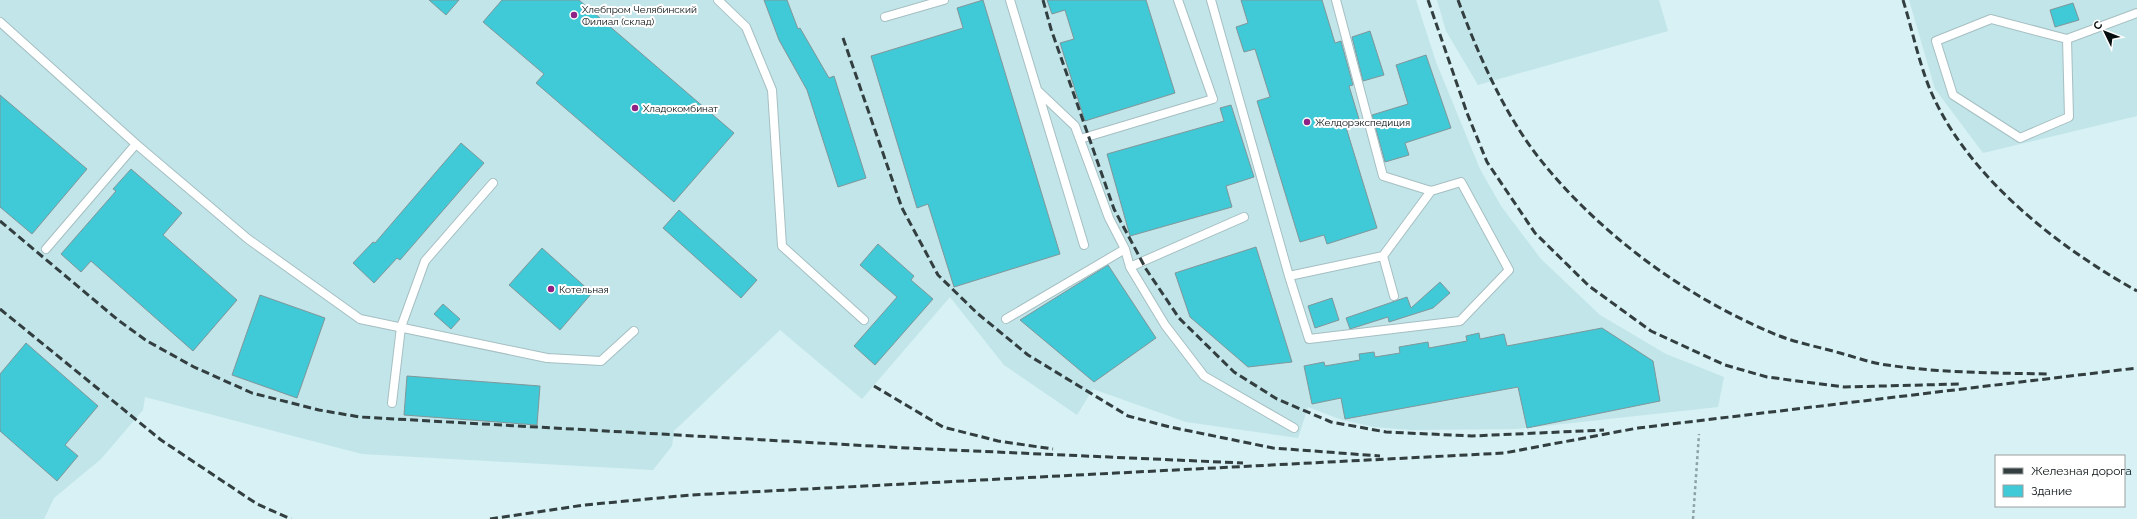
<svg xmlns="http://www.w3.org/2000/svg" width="2137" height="519" viewBox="0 0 2137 519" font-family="Raleway,sans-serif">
	<rect width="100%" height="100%" fill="#d7f1f4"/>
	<path fill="#c1e5e9" d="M 0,0 L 1416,0 L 1436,62 L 1480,169 L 1501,206 L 1541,259 L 1600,315 L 1666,354 L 1724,377 L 1718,407 L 1517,429 L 1411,430 L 1374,427 L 1342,420 L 1308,407 L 1298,438 L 1186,422 L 1093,389 L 1077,415 L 1004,365 L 950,297 L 862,399 L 780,330 L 674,431 L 672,446 L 653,470 L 362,454 L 145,397 L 143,410 L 101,459 L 54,498 L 44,519 L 0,519 Z
		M 1437,0 L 1659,0 L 1668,31 L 1478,85 L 1446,31 Z
		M 1909,0 L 2137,0 L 2137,116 L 1983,153 L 1935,89 Z"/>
	<path fill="#40c9d6" stroke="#7f979a" d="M 429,0 L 459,0 L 446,15 Z
		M 502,0 L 579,0 L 734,133 L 674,202 L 536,83 L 544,74 L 483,22 Z
		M 764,0 L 787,0 L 798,29 L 800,28 L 829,78 L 834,76 L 866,178 L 838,187 L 807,90 L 779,40 Z
		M 983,0 L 1060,254 L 954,287 L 928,204 L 917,208 L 871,56 L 963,28 L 957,8 Z
		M 1047,0 L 1146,0 L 1175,93 L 1085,121 L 1060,43 L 1074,39 L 1065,10 L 1052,14 Z
		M 1241,0 L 1322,0 L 1335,43 L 1341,41 L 1353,85 L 1349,86 L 1359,119 L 1345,124 L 1377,228 L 1327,244 L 1324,235 L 1300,242 L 1257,101 L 1270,97 L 1255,49 L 1244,52 L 1236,27 L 1248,23 Z
		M 2073,3 L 2079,20 L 2055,27 L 2050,10 Z
		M 1370,31 L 1384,75 L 1363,81 L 1352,37 Z
		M 1426,55 L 1451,128 L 1405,143 L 1409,155 L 1385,162 L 1372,115 L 1408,104 L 1396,65 Z
		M 0,95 L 87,169 L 32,234 L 0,207 Z
		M 1231,105 L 1254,177 L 1226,186 L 1232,207 L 1130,236 L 1107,154 L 1224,121 L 1220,108 Z
		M 461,143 L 484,163 L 400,260 L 397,258 L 374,283 L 353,263 L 373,242 L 375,243 Z
		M 131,169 L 182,213 L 163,235 L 237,300 L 193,351 L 91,261 L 81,272 L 61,254 L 116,191 L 113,189 Z
		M 679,210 L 757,280 L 741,298 L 663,228 Z
		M 878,244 L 914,276 L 911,280 L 933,299 L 875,365 L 854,346 L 897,297 L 860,265 Z
		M 1256,247 L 1292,362 L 1248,367 L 1190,317 L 1175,273 Z
		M 542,248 L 592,293 L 560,330 L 509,285 Z
		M 1108,265 L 1156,338 L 1094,382 L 1020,320 Z
		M 1440,282 L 1450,293 L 1433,308 L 1389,322 L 1388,317 L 1350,329 L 1346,318 L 1407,297 L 1411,308 Z
		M 260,295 L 325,318 L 297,398 L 232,375 Z
		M 1332,298 L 1339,320 L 1315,328 L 1308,306 Z
		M 443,304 L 460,319 L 451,329 L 434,314 Z
		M 1602,328 L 1653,361 L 1660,401 L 1527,428 L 1518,387 L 1345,419 L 1341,398 L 1312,404 L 1304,366 L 1324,362 L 1325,366 L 1360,360 L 1359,354 L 1374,352 L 1375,357 L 1400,353 L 1399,347 L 1428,342 L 1429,348 L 1467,341 L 1466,336 L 1479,333 L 1480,339 L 1504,334 L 1507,346 Z
		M 26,343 L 98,406 L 65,445 L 78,456 L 57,481 L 0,431 L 0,374 Z
		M 407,376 L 540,386 L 537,425 L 404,415 Z"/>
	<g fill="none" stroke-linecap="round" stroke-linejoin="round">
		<g stroke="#a6bfc2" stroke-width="10">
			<path id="service" d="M 718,0 L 746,27 L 772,90 L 782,246 L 864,320
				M 1010,0 L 1084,245
				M 1211,0 L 1289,276 L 1309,339 L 1460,321 L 1509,270 L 1461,182 L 1431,191 L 1383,176 L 1336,0
				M 885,17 L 944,0
				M 0,22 L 136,144 L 46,249
				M 2067,39 L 2069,117 L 2020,138 L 1953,95 L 1936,41 L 1991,19 L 2067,39 L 2137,13
				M 1038,91 L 1075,126 L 1109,218 L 1125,249 L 1130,267 L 1165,325 L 1204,376 L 1294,428
				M 1080,139 L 1213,99 L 1178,0
				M 136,144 L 248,239 L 360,319 L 547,358 L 601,361 L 634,331
				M 1383,256 L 1394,296
				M 1130,267 L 1244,217
				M 1289,276 L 1383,256 L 1431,191
				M 1006,319 L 1125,249
				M 392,403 L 401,327 L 425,261 L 493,183"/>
		</g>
		<path stroke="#8fa3a6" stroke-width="2.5" stroke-dasharray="3 3" stroke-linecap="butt" d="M 1693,519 L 1699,434"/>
		<use href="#service" stroke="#fff" stroke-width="8"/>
		<path stroke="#323e3f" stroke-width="3" stroke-dasharray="8 4" stroke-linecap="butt" d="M 1043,0 L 1051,29 L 1114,209 L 1146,269 L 1179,318 L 1234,372 L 1277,399 L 1331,422 L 1386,432 L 1472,436 L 1604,430
			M 1428,0 L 1467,113 L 1487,162 L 1535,233 L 1589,286 L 1651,331 L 1725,365 L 1767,377 L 1844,387 L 1960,384
			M 1458,0 C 1478,54 1503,112 1539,158 C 1600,235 1687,298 1777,335 C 1797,343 1819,347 1840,353 C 1855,357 1871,363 1887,365 C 1941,373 1996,373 2050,374
			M 1903,0 C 1912,29 1918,59 1929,87 C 1965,175 2056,246 2137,291
			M 843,38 L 902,208 L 938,275 L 977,313 L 1028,355 L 1128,416 L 1170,427 L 1273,448 L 1380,456
			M 0,221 L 118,320 L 147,341 L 194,367 L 252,393 L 319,410 L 360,417 L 907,448 L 1243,463
			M 0,309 L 161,440 L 257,504 L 291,519
			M 874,386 L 943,427 L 998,441 L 1053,449
			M 490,519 L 584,505 L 691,495 L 1504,453 L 1638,428 L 2137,368"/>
	</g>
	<g fill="#8f2285" stroke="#fff" stroke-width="1.5">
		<circle cx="574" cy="15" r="4"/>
		<circle cx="635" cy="108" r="4"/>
		<circle cx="1307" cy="122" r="4"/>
		<circle cx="551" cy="289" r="4"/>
	</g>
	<g text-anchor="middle" stroke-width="4" stroke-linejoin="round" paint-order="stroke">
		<g font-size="10" fill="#060e0f" stroke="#fff" text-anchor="start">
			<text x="582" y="13">Хлебпром Челябинский<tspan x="582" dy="12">Филиал (склад)</tspan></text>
			<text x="643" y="112">Хладокомбинат</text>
			<text x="1315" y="126">Желдорэкспедиция</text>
			<text x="559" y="293">Котельная</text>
		</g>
	</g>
	<rect x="1995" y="455" width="130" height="52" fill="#ffffff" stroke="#9b9f9f"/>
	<rect x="2003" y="468" width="20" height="6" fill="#323e3f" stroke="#9b9f9f"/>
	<text x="2031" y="475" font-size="12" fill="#060e0f">Железная дорога</text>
	<rect x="2003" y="485" width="20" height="12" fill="#40c9d6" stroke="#9b9f9f"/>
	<text x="2031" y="495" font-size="12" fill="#060e0f">Здание</text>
	<g transform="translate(2105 32) rotate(313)" stroke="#ffffff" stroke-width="3" paint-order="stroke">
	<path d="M0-3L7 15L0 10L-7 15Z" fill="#060e0f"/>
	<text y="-6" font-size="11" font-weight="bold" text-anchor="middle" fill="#060e0f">С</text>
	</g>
</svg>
